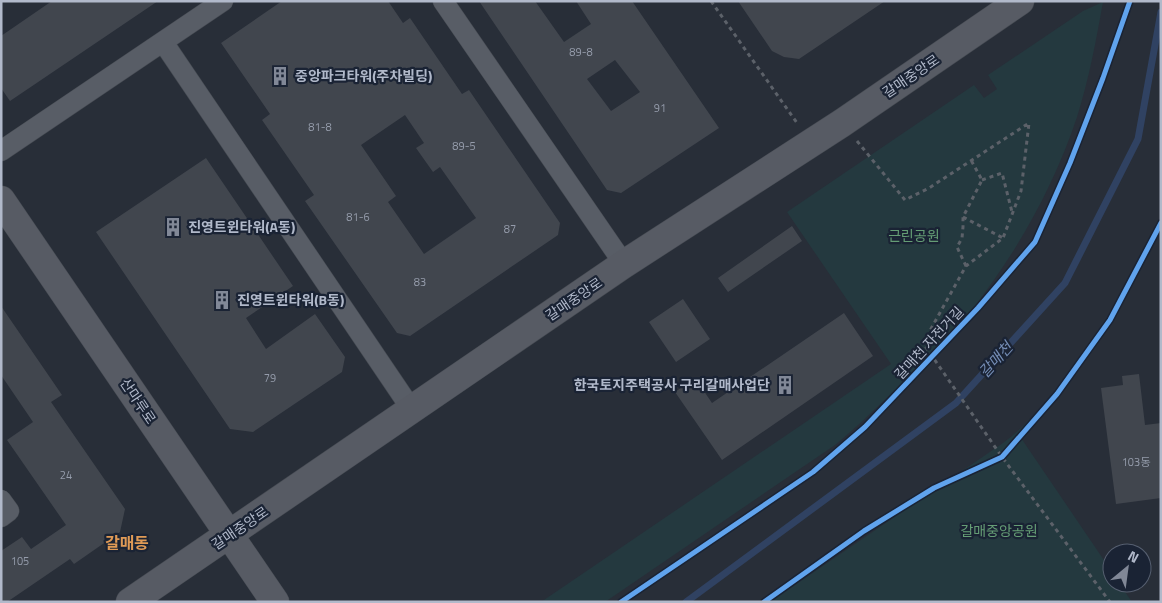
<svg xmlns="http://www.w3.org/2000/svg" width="1162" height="603" viewBox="0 0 1162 603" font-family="'Titillium Web','Noto Sans KR',sans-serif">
	<rect width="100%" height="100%" fill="#282e38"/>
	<path fill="#24393f" d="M 1103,2 C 1096,41 1089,79 1077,117 C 1049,201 1002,278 943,344 C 928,360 912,374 896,389 C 876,408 857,427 835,445 L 605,602 L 541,602 L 891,364 L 787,212 L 974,85 L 984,98 L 997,89 L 988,75 L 1083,11 Z
		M 1161,219 L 1161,228 L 1159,233 C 1122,306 1079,378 1019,435 L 1112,572 L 1112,583 L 1119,583 L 1132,602 L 770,602 L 1003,443 C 1020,431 1033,416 1047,400 C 1094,347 1133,284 1161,219 Z"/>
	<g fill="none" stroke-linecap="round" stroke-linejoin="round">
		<path stroke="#304262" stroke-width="7" d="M 686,602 L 956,403 L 1065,283 L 1138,139 L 1161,12"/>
	</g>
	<path fill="#41464e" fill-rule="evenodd" d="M 52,1 L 158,1 L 10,101 L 1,88 L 1,36 Z
		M 282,1 L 388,1 L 403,23 L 410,18 L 462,94 L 469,90 L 560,223 L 558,235 L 410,336 L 397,333 L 305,201 L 314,195 L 262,120 L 270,114 L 221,43 ZM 405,115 L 424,143 L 416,148 L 433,172 L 440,167 L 476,218 L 424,254 L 388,202 L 396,196 L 361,145 Z
		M 479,1 L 535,1 L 564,42 L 591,24 L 576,1 L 632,1 L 719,128 L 621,193 L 607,190 ZM 615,60 L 640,92 L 611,111 L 587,79 Z
		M 738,1 L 885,1 L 799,59 L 784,57 L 772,51 Z
		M 206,158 L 293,286 L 246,318 L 266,349 L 315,314 L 345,357 L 342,372 L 253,432 L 230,429 L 96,232 Z
		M 792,226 L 802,241 L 728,292 L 718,278 Z
		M 683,299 L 710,339 L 676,362 L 649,322 Z
		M 1,306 L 62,395 L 51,402 L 125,509 L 120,532 L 74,564 L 70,559 L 7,602 L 1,602 L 1,551 L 22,537 L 31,549 L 66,525 L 7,440 L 33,422 L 1,375 Z
		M 844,313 L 873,356 L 722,460 L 675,392 L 695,378 L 712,403 Z
		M 1139,374 L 1145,425 L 1161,423 L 1161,498 L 1116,504 L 1101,388 L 1123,385 L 1122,376 Z"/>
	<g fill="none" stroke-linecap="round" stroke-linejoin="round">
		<g stroke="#444951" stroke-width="21">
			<path id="street" d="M 443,1 L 624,264
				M 163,42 L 412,410
				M 1,151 L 223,1
				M 1,500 L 9,511 L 1,517"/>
		</g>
		<g stroke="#444951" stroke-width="29">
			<path id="secondary" d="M 1,200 L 275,602
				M 130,602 L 624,264 L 842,123 L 1020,1"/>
		</g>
		<path stroke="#5c6169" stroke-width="3" stroke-dasharray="4 4" stroke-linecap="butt" d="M 711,1 L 797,123
			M 857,141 L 905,200 L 929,188 L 1029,123 L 1021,191 L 1003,238 L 966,266 L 923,343 L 1002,457 L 1110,602
			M 982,180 L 1002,173 L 1012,212
			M 963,217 L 1003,238
			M 966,266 L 957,247 L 962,238 L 963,227 L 963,217 L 982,180 L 971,160"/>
		<use href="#street" stroke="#585d66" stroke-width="20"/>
		<use href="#secondary" stroke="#575b64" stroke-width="28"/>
		<g stroke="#1a2334" stroke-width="8">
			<path id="cycleway" d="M 621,602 L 813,472 L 865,427 L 978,308 L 1035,242 L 1070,163 L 1103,78 L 1130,1
				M 764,602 L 864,531 L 934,488 L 1002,457 L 1057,394 L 1110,320 L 1161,223"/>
		</g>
		<use href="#cycleway" stroke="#60a3ed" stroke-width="5"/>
	</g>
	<defs>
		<g id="building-bare" transform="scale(1.5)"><path d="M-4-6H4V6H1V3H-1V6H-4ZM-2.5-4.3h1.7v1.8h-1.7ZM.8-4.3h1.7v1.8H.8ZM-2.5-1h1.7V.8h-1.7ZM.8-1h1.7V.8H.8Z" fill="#818897" stroke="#1a2334" stroke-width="2.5" paint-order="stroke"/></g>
	</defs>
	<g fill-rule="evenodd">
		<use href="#building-bare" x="280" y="76"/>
		<use href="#building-bare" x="173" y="227"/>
		<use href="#building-bare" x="222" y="300"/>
		<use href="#building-bare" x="785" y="385"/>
	</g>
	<g text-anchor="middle" stroke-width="4.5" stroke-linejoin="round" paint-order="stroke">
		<g font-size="11" fill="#959cab">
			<text x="581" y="56">89-8</text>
			<text x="660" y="112">91</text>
			<text x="320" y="131">81-8</text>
			<text x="464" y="150">89-5</text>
			<text x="358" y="221">81-6</text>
			<text x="510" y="233">87</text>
			<text x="420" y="286">83</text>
			<text x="270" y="382">79</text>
			<text x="1136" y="466">103동</text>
			<text x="66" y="479">24</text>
			<text x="20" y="565">105</text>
		</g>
		<g font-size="14" font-weight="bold" fill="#b1b9ca" stroke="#1a2334" text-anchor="start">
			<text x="295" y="81">중앙파크타워(주차빌딩)</text>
			<text x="188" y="232">진영트윈타워(A동)</text>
			<text x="237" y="305">진영트윈타워(B동)</text>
			<text x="770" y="390" text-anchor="end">한국토지주택공사 구리갈매사업단</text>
		</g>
		<g font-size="14" fill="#b1b9ca" stroke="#1a2334">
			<text transform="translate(911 76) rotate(-34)" y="5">갈매중앙로</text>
			<text transform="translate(574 299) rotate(-34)" y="5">갈매중앙로</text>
			<text transform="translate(929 343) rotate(-47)" y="5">갈매천 자전거길</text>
			<text transform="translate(138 401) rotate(56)" y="5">산마루로</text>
			<text transform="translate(240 528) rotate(-34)" y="5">갈매중앙로</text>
		</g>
		<g font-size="14" fill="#659d75" stroke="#1a2334">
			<text x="914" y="241">근린공원</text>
			<text x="999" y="536">갈매중앙공원</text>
		</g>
		<g font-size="15" font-style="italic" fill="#758db5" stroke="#1a2334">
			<text transform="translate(996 360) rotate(-48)" y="5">갈매천</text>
		</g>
		<g font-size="16" font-weight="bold" fill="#df9a56" stroke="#1a2334">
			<text x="127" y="549">갈매동</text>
		</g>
	</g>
	<rect width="1162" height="603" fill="none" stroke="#b1b9ca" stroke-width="5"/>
	<g transform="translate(1127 568) rotate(29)"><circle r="24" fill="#1a2334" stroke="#565f70"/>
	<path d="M0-4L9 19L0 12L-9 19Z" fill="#818897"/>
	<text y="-8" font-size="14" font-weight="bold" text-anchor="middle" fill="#b1b9ca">N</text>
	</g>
</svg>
